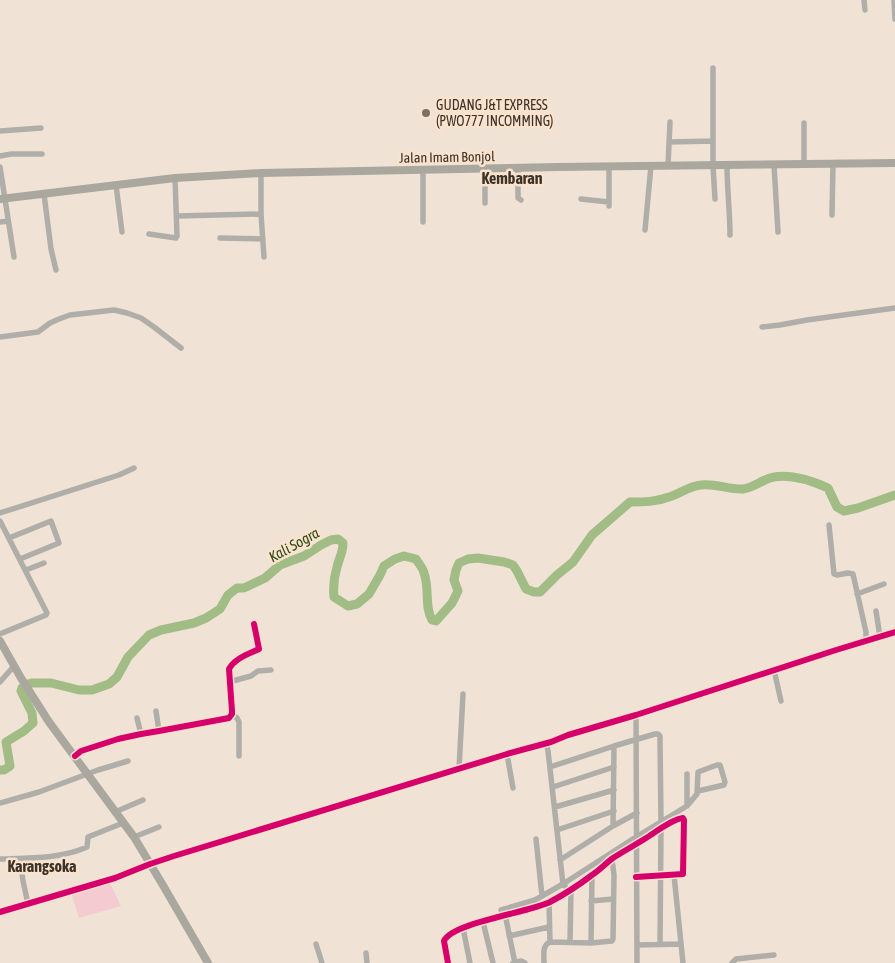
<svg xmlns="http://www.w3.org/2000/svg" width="895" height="963" viewBox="0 0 895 963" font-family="'Asap Condensed',sans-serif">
	<rect width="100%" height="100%" fill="#f0e3d6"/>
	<path fill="#f4cbd0" d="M 109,881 L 121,906 L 79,918 L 71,893 Z"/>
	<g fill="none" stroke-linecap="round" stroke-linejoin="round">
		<path stroke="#a2bc86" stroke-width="9" d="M 0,770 L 4,770 L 10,766 L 6,742 L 24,731 L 33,723 L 32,713 L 21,691 L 22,688 L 31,683 L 51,683 L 79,690 L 92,690 L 109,684 L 117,677 L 128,657 L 149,635 L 161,630 L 194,623 L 206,618 L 220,609 L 228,595 L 237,588 L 244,588 L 265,578 L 280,565 L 304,556 L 321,545 L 331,540 L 338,539 L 343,543 C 343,553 339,558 337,567 C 334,577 333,587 334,597 L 348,606 L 357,604 L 369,594 L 380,575 L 384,566 L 395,559 L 404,556 L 416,559 C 419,564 423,568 424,573 C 430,589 424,606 432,620 L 436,621 L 452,603 L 458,591 L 454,580 L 456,570 L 459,563 L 468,559 L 478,558 L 504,562 L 513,565 L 517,571 L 526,589 L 534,592 L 540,592 L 557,575 L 573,562 L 592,535 L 630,502 C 644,502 656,502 669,497 C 680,494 689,486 701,485 C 715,483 730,490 743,489 C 751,488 758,483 765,480 C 784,471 810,480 828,488 L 837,507 L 844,511 L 858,508 L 895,495"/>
		<path stroke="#b0aea9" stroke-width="5.5" d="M 864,0 L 865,10
			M 894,0 L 895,19
			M 713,68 L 713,166 L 715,199
			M 804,123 L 804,165
			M 0,131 L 41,128
			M 669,142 L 713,141
			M 0,156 L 11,154 L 42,154
			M 727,165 C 727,189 730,212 730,235
			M 774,165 L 778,232
			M 668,166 L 670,122
			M 0,167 L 14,257
			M 518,168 L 518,198 L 521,200
			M 116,185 L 122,232
			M 44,194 L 51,249 L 56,270
			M 581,199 L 609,202
			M 485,203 L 485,169
			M 609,206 L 609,167
			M 261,214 L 264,257
			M 832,215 L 833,164
			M 177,216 L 261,214 L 261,173
			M 0,222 L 8,221
			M 423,222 L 423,170
			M 645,230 L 651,166
			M 149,234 L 176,238 L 177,236 L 175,178
			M 220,238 L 263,239
			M 762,327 L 780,325 L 807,320 L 895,308
			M 0,337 L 38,332 L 50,323 L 59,319 L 70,315 L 114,310 L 127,313 L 141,318 L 154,327 L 181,348
			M 0,513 L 119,475 L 134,468
			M 0,521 L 47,613 L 46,615 L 0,634
			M 829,525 L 834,574 L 837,575 L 848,573 L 853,574 L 866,632 L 866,641
			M 9,538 L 51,521 L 59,543 L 20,559
			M 26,570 L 44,563
			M 857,594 L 884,584
			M 876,611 L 880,637
			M 774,670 L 781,701
			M 0,682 L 14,666
			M 229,682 L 251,676 L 258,671 L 271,670
			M 156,711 L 159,731
			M 232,714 L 237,718 L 239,722 L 239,756
			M 636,715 L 637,963
			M 137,718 L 141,734
			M 546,742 L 548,751 L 563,884 L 565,886
			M 507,754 L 513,788
			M 75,756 L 81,751 L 118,739 L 141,734 L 159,731 L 229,718 L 232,714 L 232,711 L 229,669 C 235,658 249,654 259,649 L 254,624
			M 550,767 L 614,746 L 655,734 L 658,734 L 660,736 L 660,740 L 661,821
			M 459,769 L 463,694
			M 687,774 L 687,806
			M 553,787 L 614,767
			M 0,803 L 39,792 L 98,770 L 128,761
			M 555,807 L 614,790
			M 115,812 L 143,800
			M 613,826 L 614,746
			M 557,830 L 614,811
			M 134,837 L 159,827
			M 536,839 L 542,896
			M 0,859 C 29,858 60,859 87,847 L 88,837 L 123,823
			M 20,859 L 23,881 L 28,904
			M 560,860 L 613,826 L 637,813
			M 674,875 L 683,963
			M 591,901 L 613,899
			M 549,902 L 550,942 L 591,943 L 612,941 L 613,939 L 614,875 L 612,859
			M 501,910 L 535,900 L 563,884 L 636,837 L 687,806 L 697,794 L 698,772 L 717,765 L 720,765 L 725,782 L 724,785 L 698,791
			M 0,912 L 115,878 L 150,864 L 174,856 L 507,754 L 551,742 L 568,735 L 636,715 L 836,650 L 895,632
			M 505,914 L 515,963
			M 483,922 L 493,963
			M 463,928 L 470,963
			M 509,936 L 549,927
			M 570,942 L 571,890
			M 591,943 L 592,875
			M 316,944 L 322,963
			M 660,944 L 661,829
			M 637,945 L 681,944
			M 366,953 L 367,963
			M 448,963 L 444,941 C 451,923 530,912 550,902 C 565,894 579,885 592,875 C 600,870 606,863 613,858 C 624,851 635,845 646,838 C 656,832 672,819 683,818 L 684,820 L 683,874 L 636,877
			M 513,963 L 521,961 L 525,963
			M 544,963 C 544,955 542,945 550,942
			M 732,963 L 736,959 L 774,955"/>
		<path stroke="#aaa79f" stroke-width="8" d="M 0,199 L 175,178 L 261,173 L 558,167 L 895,163
			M 0,641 L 21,678 L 49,722 L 134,837 L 164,887 L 208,963"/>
		<g stroke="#fae2cc" stroke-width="9">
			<path id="cycleway" d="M 75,756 L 81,751 L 118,739 L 141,734 L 159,731 L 229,718 L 232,714 L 232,711 L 229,669 C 235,658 249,654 259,649 L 254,624
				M 0,912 L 115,878 L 150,864 L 174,856 L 507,754 L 551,742 L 568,735 L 636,715 L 836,650 L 895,632
				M 448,963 L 444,941 C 451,923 530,912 550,902 C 565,894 579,885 592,875 C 600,870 606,863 613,858 C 624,851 635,845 646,838 C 656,832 672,819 683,818 L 684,820 L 683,874 L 636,877"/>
		</g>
		<use href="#cycleway" stroke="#d6006c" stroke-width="6"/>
	</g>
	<circle fill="#7a7066" stroke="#fae2cc" stroke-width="2" cx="426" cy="113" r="5"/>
	<g text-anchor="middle" stroke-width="5" stroke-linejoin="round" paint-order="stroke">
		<g font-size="14" fill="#3b3229" stroke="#fae2cc" text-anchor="start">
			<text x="436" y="110">GUDANG J&amp;T EXPRESS<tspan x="436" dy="16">(PWO777 INCOMMING)</tspan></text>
		</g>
		<g font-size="14" fill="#3b3229" stroke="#fae2cc">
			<text transform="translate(447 157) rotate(-1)" y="5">Jalan Imam Bonjol</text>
		</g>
		<g font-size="15" font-style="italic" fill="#2b4816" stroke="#fae2cc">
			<text transform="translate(294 545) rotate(-29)" y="5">Kali Sogra</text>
		</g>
		<g font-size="16" font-weight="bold" fill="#3b3229" stroke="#fae2cc">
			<text x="512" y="184">Kembaran</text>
			<text x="42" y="872">Karangsoka</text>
		</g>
	</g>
</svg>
